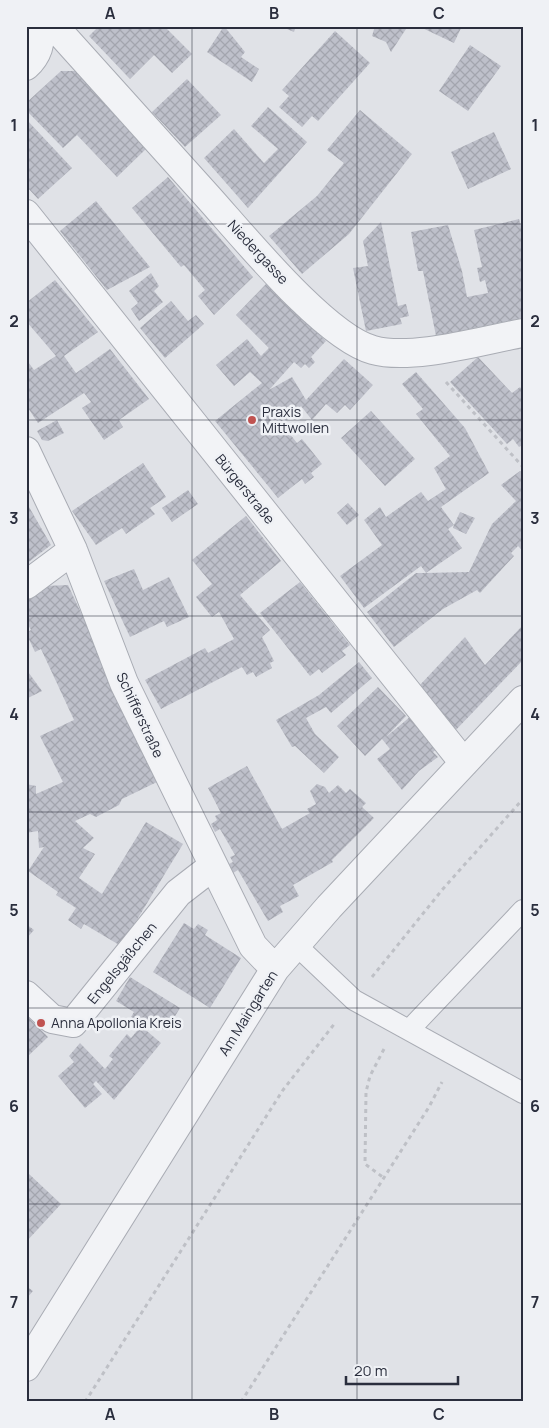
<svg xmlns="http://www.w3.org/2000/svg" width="549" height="1428" viewBox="0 0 549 1428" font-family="Manrope,sans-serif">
	<defs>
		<pattern id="building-cross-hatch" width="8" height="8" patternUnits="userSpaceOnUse" patternTransform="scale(1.25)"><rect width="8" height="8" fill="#bec0ca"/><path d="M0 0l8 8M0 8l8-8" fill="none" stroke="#a3a5ae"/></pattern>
	</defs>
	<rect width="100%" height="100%" fill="#e0e2e7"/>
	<path fill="url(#building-cross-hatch)" d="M 99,26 L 164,26 L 192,54 L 172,73 L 154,55 L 130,79 L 89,36 Z
		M 224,26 L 245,52 L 241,57 L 259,69 L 252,82 L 207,52 Z
		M 280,26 L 296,26 L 294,32 Z
		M 375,26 L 408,26 L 391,52 L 386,42 L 372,36 Z
		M 418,26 L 462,26 L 454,43 Z
		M 335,31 L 370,63 L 318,121 L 312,116 L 302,127 L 279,107 L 289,96 L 282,90 Z
		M 470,45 L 501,66 L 468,111 L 439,91 Z
		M 61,71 L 76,71 L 147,148 L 117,177 L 77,135 L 63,148 L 26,110 L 26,103 Z
		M 187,79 L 221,115 L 185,147 L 152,112 Z
		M 268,107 L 307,142 L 248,208 L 204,158 L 234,129 L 264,163 L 278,149 L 251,126 Z
		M 360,110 L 412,154 L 349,234 L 302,274 L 269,236 L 317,196 L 344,163 L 327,150 Z
		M 26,119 L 72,168 L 38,199 L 26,186 Z
		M 494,132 L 511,169 L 468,189 L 451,152 Z
		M 168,177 L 253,277 L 214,315 L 198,296 L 205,290 L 184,265 L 181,267 L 132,208 Z
		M 96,201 L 150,267 L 107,290 L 60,231 Z
		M 519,219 L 523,233 L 523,318 L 436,336 L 423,271 L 418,271 L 411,232 L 448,225 L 462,271 L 467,297 L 488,293 L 485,280 L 480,282 L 477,268 L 482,267 L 474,230 Z
		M 381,222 L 398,306 L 406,304 L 409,316 L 400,318 L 402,324 L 366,331 L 353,268 L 368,266 L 363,241 Z
		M 151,273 L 159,286 L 154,291 L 163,302 L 139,321 L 131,309 L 138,303 L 129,291 Z
		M 55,280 L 98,332 L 64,356 L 76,373 L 110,349 L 149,399 L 119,420 L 123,427 L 104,440 L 82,408 L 91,402 L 84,393 L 38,423 L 26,405 L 26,359 L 34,370 L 56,356 L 26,321 L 26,303 Z
		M 267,283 L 326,341 L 311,357 L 315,362 L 309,368 L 305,364 L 301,368 L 294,362 L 269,390 L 292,377 L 306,400 L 344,359 L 373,385 L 350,410 L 345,405 L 337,413 L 326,404 L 312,420 L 301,406 L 282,424 L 297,443 L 302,439 L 322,464 L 311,473 L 314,477 L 305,484 L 302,479 L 278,498 L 215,421 L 262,383 L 250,372 L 234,386 L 216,365 L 247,339 L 261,356 L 269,348 L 236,315 Z
		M 171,301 L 188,321 L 196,315 L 204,324 L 165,358 L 140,328 Z
		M 478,357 L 512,393 L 520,387 L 523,391 L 523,445 L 519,447 L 513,439 L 507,444 L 450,382 Z
		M 416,372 L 465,428 L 489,473 L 441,507 L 454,525 L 460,512 L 475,518 L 466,534 L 453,528 L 454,525 L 448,529 L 462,548 L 426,573 L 469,572 L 492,524 L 516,501 L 501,485 L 520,471 L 523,473 L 523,551 L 518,546 L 511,553 L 514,556 L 480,593 L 477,590 L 443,609 L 394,647 L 367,612 L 416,573 L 426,573 L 421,566 L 364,608 L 340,576 L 382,545 L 364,520 L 380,507 L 386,517 L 421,492 L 428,501 L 446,489 L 434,468 L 450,456 L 416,414 L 423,409 L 402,384 Z
		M 371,411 L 415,459 L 385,486 L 341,438 Z
		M 57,420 L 64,433 L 48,441 L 42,440 L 37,431 Z
		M 143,463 L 166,497 L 150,508 L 155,514 L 126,534 L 122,528 L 96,545 L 72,511 Z
		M 188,490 L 198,504 L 172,522 L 162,508 Z
		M 348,503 L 359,515 L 347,525 L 337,513 Z
		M 29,507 L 51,545 L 26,564 L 26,509 Z
		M 246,516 L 281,561 L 240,595 L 270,630 L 262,637 L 274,661 L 270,663 L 272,668 L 256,677 L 253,672 L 247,675 L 242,667 L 161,709 L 145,680 L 205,648 L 208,653 L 234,639 L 219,612 L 212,617 L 196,597 L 212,584 L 192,560 Z
		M 134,569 L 143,590 L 169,577 L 189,617 L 167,627 L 164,621 L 130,637 L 104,581 Z
		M 300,582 L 350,645 L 342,651 L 346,655 L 322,673 L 319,669 L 310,676 L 260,613 Z
		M 68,585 L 134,726 L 130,728 L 157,782 L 122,799 L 119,805 L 96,817 L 90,814 L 75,821 L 94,838 L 83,848 L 95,854 L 79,878 L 102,894 L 146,822 L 183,844 L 121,946 L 84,924 L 81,929 L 68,920 L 76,908 L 56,895 L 58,892 L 28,871 L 44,847 L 39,848 L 38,831 L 26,833 L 26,784 L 36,786 L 36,794 L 63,782 L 40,736 L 74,720 L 41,649 L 35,652 L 26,633 L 31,630 L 26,621 L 26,600 L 45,586 Z
		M 523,625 L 523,660 L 454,732 L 419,686 L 465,637 L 485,665 Z
		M 359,662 L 372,678 L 331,713 L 326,707 L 306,718 L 315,734 L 339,757 L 324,773 L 295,746 L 292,747 L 276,720 L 319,695 Z
		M 26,669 L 42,691 L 26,699 Z
		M 378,687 L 406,716 L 386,737 L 411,716 L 437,749 L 433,752 L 438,757 L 419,771 L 402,790 L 377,759 L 390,749 L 382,739 L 365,756 L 337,726 Z
		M 247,766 L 282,829 L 310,813 L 307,809 L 316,804 L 310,791 L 317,784 L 325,787 L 329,793 L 338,785 L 346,793 L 350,789 L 366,803 L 362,807 L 374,818 L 332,860 L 333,862 L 293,885 L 299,896 L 280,906 L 283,912 L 268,921 L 238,870 L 233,873 L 229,864 L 233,862 L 230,857 L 235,855 L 220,829 L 215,832 L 211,824 L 217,820 L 215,816 L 221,813 L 208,788 Z
		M 184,923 L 194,929 L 198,924 L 208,930 L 205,935 L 241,958 L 210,1008 L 153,972 Z
		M 26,924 L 34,930 L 26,939 Z
		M 130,977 L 180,1008 L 166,1031 L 145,1018 L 141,1024 L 131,1017 L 134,1012 L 116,1001 Z
		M 26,1015 L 48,1037 L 26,1058 Z
		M 141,1026 L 161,1043 L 114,1100 L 96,1081 L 93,1084 L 102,1094 L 85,1108 L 58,1076 L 74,1062 L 69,1056 L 80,1043 L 105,1069 L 113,1059 L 109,1056 L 127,1034 L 131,1038 Z
		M 29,1174 L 61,1204 L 26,1242 L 26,1177 Z
		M 26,1286 L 33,1291 L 26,1299 Z"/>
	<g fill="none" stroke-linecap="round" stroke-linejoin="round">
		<g stroke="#a9acb4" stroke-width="22">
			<path id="service" d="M 296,945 L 354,1000 L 523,1093
				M 410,1029 L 523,910"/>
		</g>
		<g stroke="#a9acb4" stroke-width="30">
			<path id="minor" d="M 54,26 C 105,83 157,140 208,197 C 244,237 325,337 373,350 C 412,361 483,340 523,333
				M 26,66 C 37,56 43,42 38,26
				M 26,214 L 464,763
				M 26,451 L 73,550 L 124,683 L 253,946 L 275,969
				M 26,585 L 73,550
				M 26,995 L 52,1019 L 73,1023 L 178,893 L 213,866
				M 26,1367 L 275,969 L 329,907 L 523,700"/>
		</g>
		<path stroke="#bec0c6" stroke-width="3" stroke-dasharray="4 4" stroke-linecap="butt" d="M 446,382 L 523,467
			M 372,977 L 442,890 L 523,799
			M 384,1049 L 370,1076 L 366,1092 L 365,1164 L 384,1178
			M 85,1402 L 283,1090 L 335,1023
			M 241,1402 L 429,1107 L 442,1082"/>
		<use href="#service" stroke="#f2f3f6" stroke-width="20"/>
		<use href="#minor" stroke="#f2f3f6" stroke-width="28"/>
	</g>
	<path fill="none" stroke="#2a2e3d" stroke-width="1" stroke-opacity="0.55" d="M 192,26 L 192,1402M 357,26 L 357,1402M 26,224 L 523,224M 26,420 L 523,420M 26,616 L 523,616M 26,812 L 523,812M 26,1008 L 523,1008M 26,1204 L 523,1204"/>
	<g fill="#c05351" stroke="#eff1f5" stroke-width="2">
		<circle cx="252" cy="420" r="5"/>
		<circle cx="41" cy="1023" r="5"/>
	</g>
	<g text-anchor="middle" stroke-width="5" stroke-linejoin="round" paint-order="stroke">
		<g font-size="14" fill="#2a2e3d" stroke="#eff1f5">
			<text transform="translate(258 252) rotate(47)" y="5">Niedergasse</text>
			<text transform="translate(245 489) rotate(51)" y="5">Bürgerstraße</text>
			<text transform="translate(140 715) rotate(65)" y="5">Schifferstraße</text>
			<text transform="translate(122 963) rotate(-51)" y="5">Engelsgäßchen</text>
			<text transform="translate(248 1013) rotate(-58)" y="5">Am Maingarten</text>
		</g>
		<g font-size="14" fill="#2a2e3d" stroke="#eff1f5" text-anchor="start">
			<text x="262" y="417">Praxis<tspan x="262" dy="16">Mittwollen</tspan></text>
			<text x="51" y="1028">Anna Apollonia Kreis</text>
		</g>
	</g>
	<rect width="549" height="1428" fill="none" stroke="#eff1f5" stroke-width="55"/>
	<path d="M346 1376v8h112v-8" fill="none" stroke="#2a2e3d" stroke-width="2.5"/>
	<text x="354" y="1376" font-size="15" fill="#2a2e3d" stroke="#eff1f5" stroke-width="4" paint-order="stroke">20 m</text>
	<rect x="28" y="28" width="494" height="1372" fill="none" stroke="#2a2e3d" stroke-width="2"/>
	<g font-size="16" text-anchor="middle" font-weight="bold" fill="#2a2e3d">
		<text x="110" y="19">A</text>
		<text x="274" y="19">B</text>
		<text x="439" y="19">C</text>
		<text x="14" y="131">1</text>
		<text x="535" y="131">1</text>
		<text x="14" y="327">2</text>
		<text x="535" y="327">2</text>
		<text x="14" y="524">3</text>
		<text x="535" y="524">3</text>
		<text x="14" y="720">4</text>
		<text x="535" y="720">4</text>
		<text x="14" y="916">5</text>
		<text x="535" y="916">5</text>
		<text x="14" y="1112">6</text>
		<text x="535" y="1112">6</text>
		<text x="14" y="1308">7</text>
		<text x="535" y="1308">7</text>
		<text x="110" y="1420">A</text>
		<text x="274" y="1420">B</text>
		<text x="439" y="1420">C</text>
	</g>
</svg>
